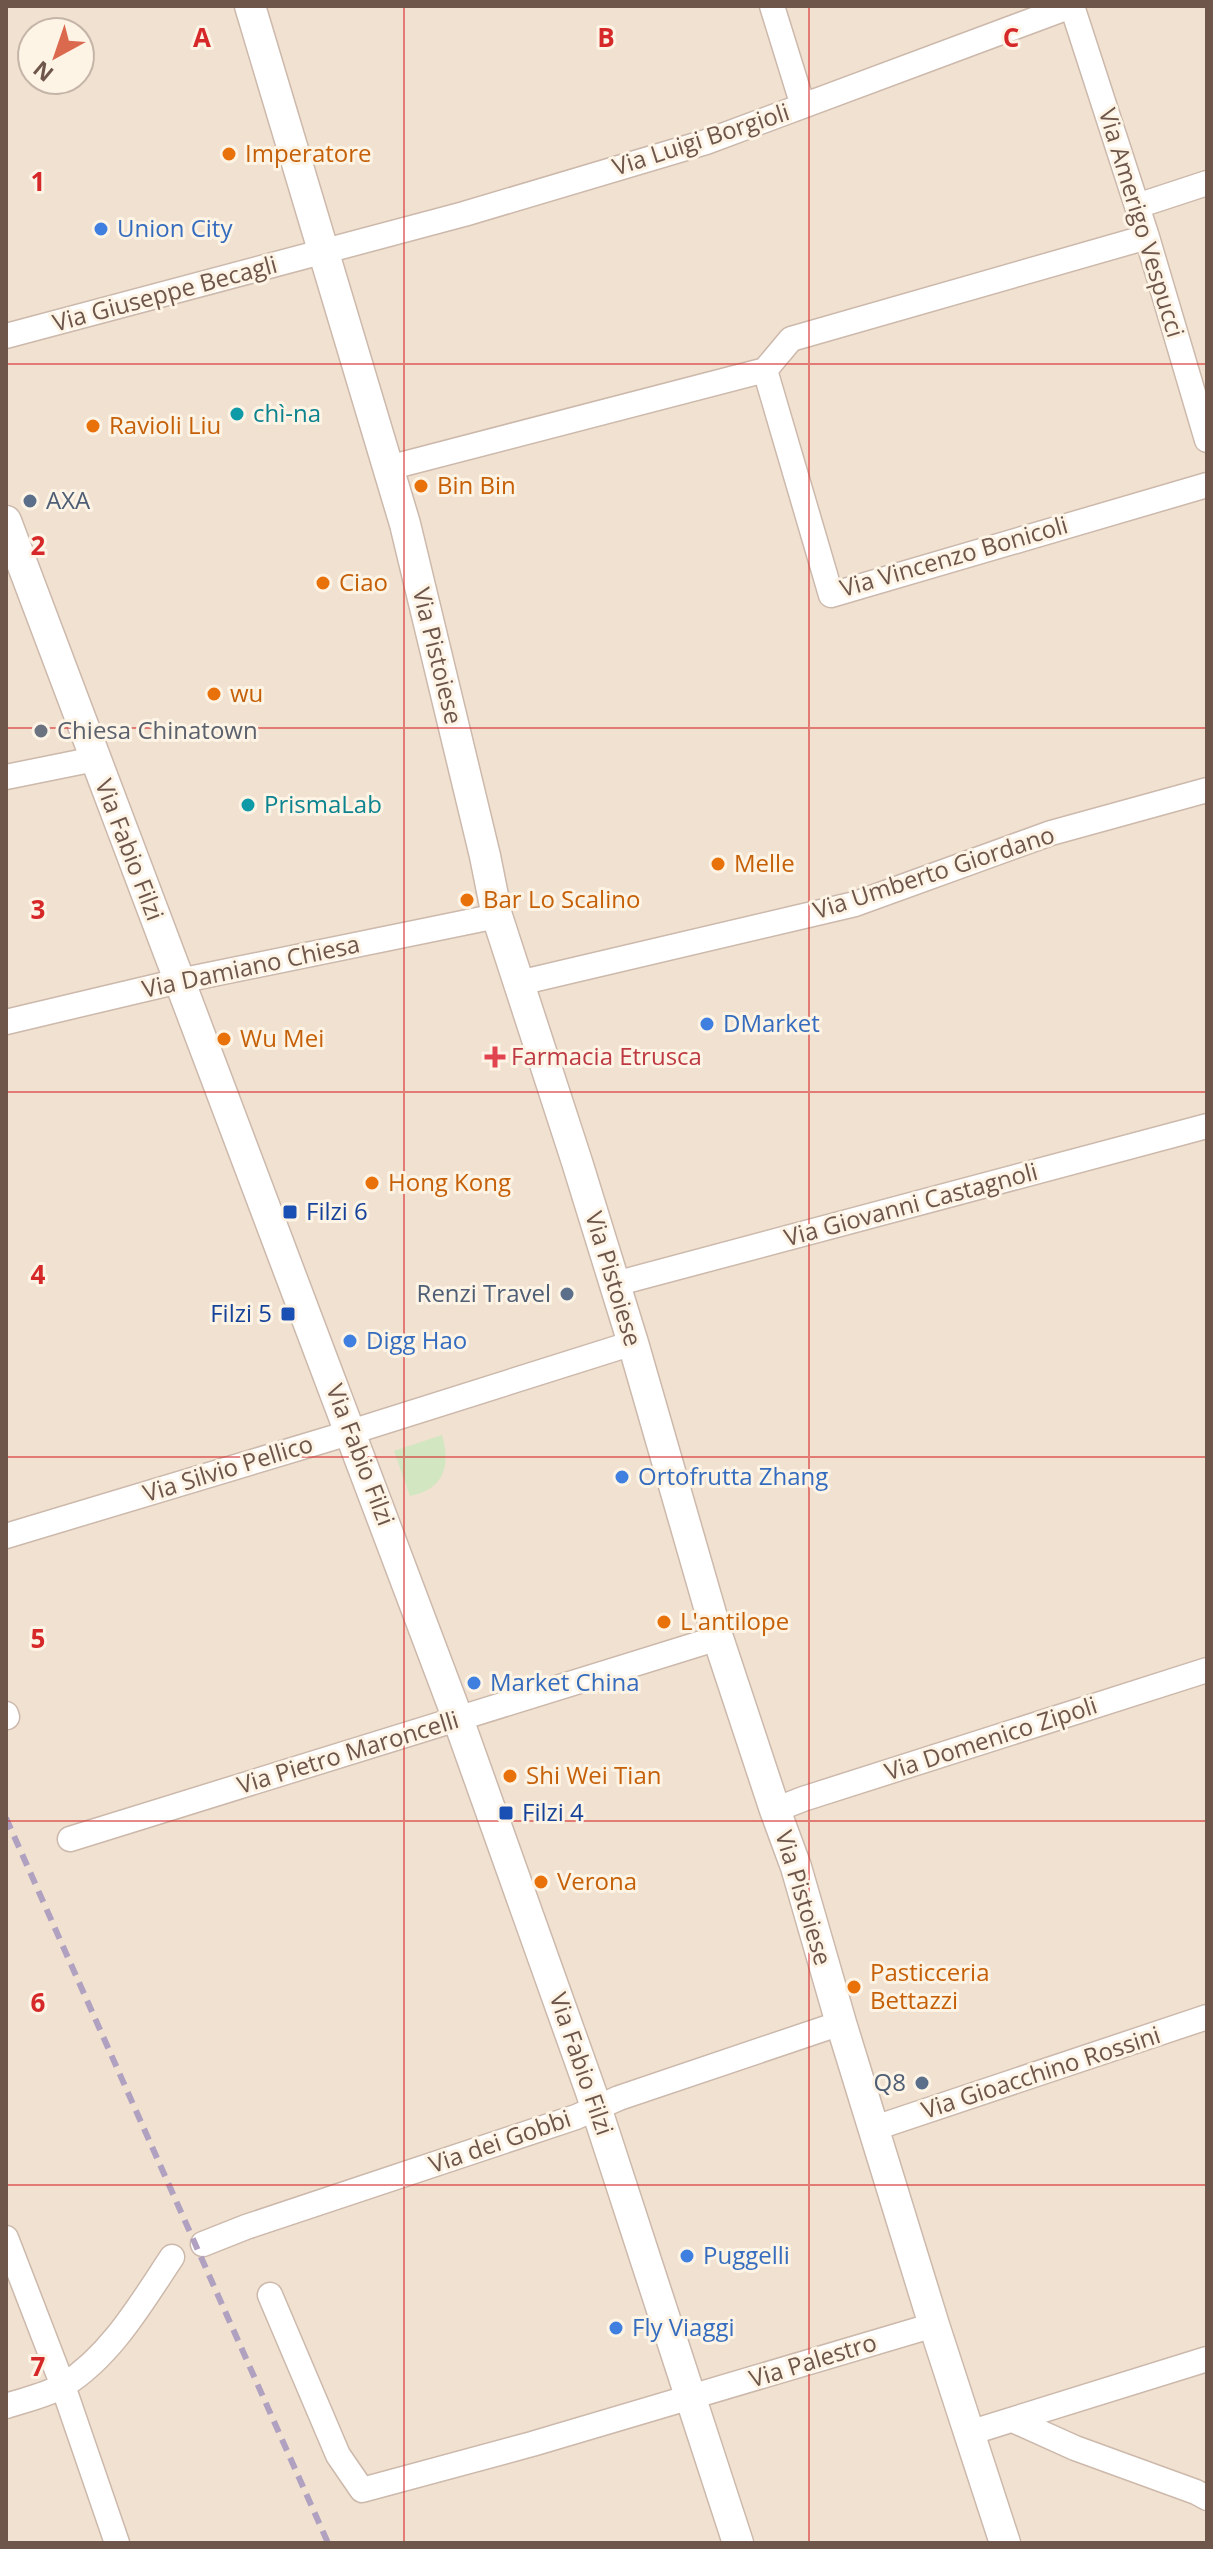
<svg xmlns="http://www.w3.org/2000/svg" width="1213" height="2549" viewBox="0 0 1213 2549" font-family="'Open Sans',sans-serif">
	<rect width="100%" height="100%" fill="#faefe1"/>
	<path fill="#f1e1d0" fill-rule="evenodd" d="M 6,6 L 1207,6 L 1207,2543 L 6,2543 ZM 32,32 L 80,32 L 80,80 L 32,80 Z"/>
	<path fill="#d1e6c1" d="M 442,1435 C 451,1466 444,1489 410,1496 L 394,1451 Z"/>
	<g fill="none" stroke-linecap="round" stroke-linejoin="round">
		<g stroke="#ccb9ac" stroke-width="27">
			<path id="minor" d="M 772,6 L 803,106
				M 1072,6 L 1147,237 L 1207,440
				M 1137,206 L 1207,183
				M 6,336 L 464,214 L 706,142 L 1071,6
				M 765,370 L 791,339 L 1147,237
				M 388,468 L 765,370 L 831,595 L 1207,485
				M 6,777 L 95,759
				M 519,983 L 855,904 L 1051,833 L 1207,790
				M 6,1022 L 179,981 L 497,916
				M 615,1284 L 1207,1126
				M 6,1536 L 332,1438 L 633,1343
				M 6,1714 L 7,1717
				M 775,1810 L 803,1799 L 1207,1670
				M 70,1839 L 718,1638
				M 875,2128 L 1207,2017
				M 6,2238 L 63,2386 L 117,2543
				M 203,2244 L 246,2227 L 576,2117 L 619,2098 L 841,2023
				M 270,2295 L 338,2455 L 362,2490 L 532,2444 L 934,2325
				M 6,2406 C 24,2400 48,2395 64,2385 C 111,2356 142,2302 172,2257
				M 1015,2421 L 1075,2448 L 1196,2492 L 1207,2498
				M 969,2433 L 1207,2359"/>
		</g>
		<g stroke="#ccb9ac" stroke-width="33">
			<path id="tertiary" d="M 250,6 L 405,524 L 485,856 L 497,916 L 577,1162 L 633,1343 L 718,1638 L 775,1810 L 796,1867 L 841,2023 L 934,2325 L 1005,2543
				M 6,521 L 458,1719 L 591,2092 L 738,2543"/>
		</g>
		<use href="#minor" stroke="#fff" stroke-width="24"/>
		<use href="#tertiary" stroke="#fff" stroke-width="30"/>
		<path stroke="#b1a1c1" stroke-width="6" stroke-dasharray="12 8" stroke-linecap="butt" d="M 6,1818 L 328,2543"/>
	</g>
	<path fill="none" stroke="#d62828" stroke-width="2" stroke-opacity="0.55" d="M 404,6 L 404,2543M 809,6 L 809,2543M 6,364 L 1207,364M 6,728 L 1207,728M 6,1092 L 1207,1092M 6,1457 L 1207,1457M 6,1821 L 1207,1821M 6,2185 L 1207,2185"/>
	<g fill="#e8710a" stroke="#fdf4e6" stroke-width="3">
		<circle cx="229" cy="154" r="8"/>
		<circle cx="93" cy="426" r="8"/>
		<circle cx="421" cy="486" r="8"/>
		<circle cx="323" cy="583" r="8"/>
		<circle cx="214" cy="694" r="8"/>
		<circle cx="718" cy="864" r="8"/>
		<circle cx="467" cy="900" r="8"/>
		<circle cx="224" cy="1039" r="8"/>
		<circle cx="372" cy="1183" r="8"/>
		<circle cx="664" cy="1622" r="8"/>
		<circle cx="510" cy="1776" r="8"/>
		<circle cx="541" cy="1882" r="8"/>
		<circle cx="854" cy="1987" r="8"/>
	</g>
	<g fill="#3f7fe0" stroke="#fdf4e6" stroke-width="3">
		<circle cx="101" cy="229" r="8"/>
		<circle cx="707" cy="1024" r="8"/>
		<circle cx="350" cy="1341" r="8"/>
		<circle cx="622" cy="1477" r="8"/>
		<circle cx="474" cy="1683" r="8"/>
		<circle cx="687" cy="2256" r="8"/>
		<circle cx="616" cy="2328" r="8"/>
	</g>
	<g fill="#0f9aa8" stroke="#fdf4e6" stroke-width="3">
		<circle cx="237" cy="414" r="8"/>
		<circle cx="248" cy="805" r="8"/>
	</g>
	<g fill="#5c6f8a" stroke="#fdf4e6" stroke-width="3">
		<circle cx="30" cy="501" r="8"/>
		<circle cx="567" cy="1294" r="8"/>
		<circle cx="922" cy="2083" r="8"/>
	</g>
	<circle fill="#6b7280" stroke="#fdf4e6" stroke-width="3" cx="41" cy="731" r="8"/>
	<path fill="#e0444e" stroke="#fdf4e6" stroke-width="3" d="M491 1045h8v8h8v8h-8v8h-8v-8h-8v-8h8z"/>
	<g fill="#1a4fb4" stroke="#fdf4e6" stroke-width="3">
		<rect x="282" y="1204" width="16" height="16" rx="4"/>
		<rect x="280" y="1306" width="16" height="16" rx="4"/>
		<rect x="498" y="1805" width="16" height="16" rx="4"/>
	</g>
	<g text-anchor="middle" stroke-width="6" stroke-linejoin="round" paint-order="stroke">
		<g font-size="24" fill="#6f564a" stroke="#fdf4e6">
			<text transform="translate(701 140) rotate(-18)" y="8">Via Luigi Borgioli</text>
			<text transform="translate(1141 223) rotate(73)" y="8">Via Amerigo Vespucci</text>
			<text transform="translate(165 294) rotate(-15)" y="8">Via Giuseppe Becagli</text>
			<text transform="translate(954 557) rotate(-16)" y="8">Via Vincenzo Bonicoli</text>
			<text transform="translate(437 656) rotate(76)" y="8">Via Pistoiese</text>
			<text transform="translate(129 850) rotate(69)" y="8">Via Fabio Filzi</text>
			<text transform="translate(934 873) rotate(-18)" y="8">Via Umberto Giordano</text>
			<text transform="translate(251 967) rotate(-12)" y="8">Via Damiano Chiesa</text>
			<text transform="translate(911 1205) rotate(-15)" y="8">Via Giovanni Castagnoli</text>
			<text transform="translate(613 1279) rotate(73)" y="8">Via Pistoiese</text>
			<text transform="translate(360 1455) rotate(69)" y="8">Via Fabio Filzi</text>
			<text transform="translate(228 1469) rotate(-17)" y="8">Via Silvio Pellico</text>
			<text transform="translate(991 1739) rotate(-18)" y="8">Via Domenico Zipoli</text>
			<text transform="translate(348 1753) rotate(-17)" y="8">Via Pietro Maroncelli</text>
			<text transform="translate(803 1898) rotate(73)" y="8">Via Pistoiese</text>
			<text transform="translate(581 2064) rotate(71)" y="8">Via Fabio Filzi</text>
			<text transform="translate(1041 2073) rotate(-18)" y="8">Via Gioacchino Rossini</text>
			<text transform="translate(500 2142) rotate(-19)" y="8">Via dei Gobbi</text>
			<text transform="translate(813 2361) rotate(-17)" y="8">Via Palestro</text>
		</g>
		<g font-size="24" fill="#c56008" stroke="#fdf4e6" text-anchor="start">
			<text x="245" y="162">Imperatore</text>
			<text x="109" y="434">Ravioli Liu</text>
			<text x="437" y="494">Bin Bin</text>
			<text x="339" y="591">Ciao</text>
			<text x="230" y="702">wu</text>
			<text x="734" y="872">Melle</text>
			<text x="483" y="908">Bar Lo Scalino</text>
			<text x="240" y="1047">Wu Mei</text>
			<text x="388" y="1191">Hong Kong</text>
			<text x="680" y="1630">L'antilope</text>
			<text x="526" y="1784">Shi Wei Tian</text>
			<text x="557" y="1890">Verona</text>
			<text x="870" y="1981">Pasticceria<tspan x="870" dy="28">Bettazzi</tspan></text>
		</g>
		<g font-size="24" fill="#366cbe" stroke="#fdf4e6" text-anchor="start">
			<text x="117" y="237">Union City</text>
			<text x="723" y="1032">DMarket</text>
			<text x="366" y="1349">Digg Hao</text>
			<text x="638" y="1485">Ortofrutta Zhang</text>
			<text x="490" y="1691">Market China</text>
			<text x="703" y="2264">Puggelli</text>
			<text x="632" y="2336">Fly Viaggi</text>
		</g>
		<g font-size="24" fill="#0d838f" stroke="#fdf4e6" text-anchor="start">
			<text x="253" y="422">chì-na</text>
			<text x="264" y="813">PrismaLab</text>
		</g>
		<g font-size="24" fill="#4e5e75" stroke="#fdf4e6" text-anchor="end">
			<text x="46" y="509" text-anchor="start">AXA</text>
			<text x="551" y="1302">Renzi Travel</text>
			<text x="906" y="2091">Q8</text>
		</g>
		<g font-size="24" fill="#5b616d" stroke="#fdf4e6" text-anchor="start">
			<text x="57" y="739">Chiesa Chinatown</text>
		</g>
		<g font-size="24" fill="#be3a42" stroke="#fdf4e6" text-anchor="start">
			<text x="511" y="1065">Farmacia Etrusca</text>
		</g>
		<g font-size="24" fill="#164399" stroke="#fdf4e6" text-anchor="start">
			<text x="306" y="1220">Filzi 6</text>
			<text x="272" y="1322" text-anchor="end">Filzi 5</text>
			<text x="522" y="1821">Filzi 4</text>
		</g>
	</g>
	<g font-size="26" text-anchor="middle" font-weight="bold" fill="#d62828" stroke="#fdf4e6" stroke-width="6" stroke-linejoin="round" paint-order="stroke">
		<text x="202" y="47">A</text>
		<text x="606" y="47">B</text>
		<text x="1011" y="47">C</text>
		<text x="38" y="191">1</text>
		<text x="38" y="555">2</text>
		<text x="38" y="919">3</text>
		<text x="38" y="1284">4</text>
		<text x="38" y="1648">5</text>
		<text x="38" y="2012">6</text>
		<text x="38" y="2376">7</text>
	</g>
	<rect width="1213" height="2549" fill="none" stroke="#6f564a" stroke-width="16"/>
	<g transform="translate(56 56) rotate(220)"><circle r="38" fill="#fdf4e6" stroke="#c4b5a8" stroke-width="2"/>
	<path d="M0-6L14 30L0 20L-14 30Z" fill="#db694e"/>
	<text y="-12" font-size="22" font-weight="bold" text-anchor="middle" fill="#6f564a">N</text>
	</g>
</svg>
